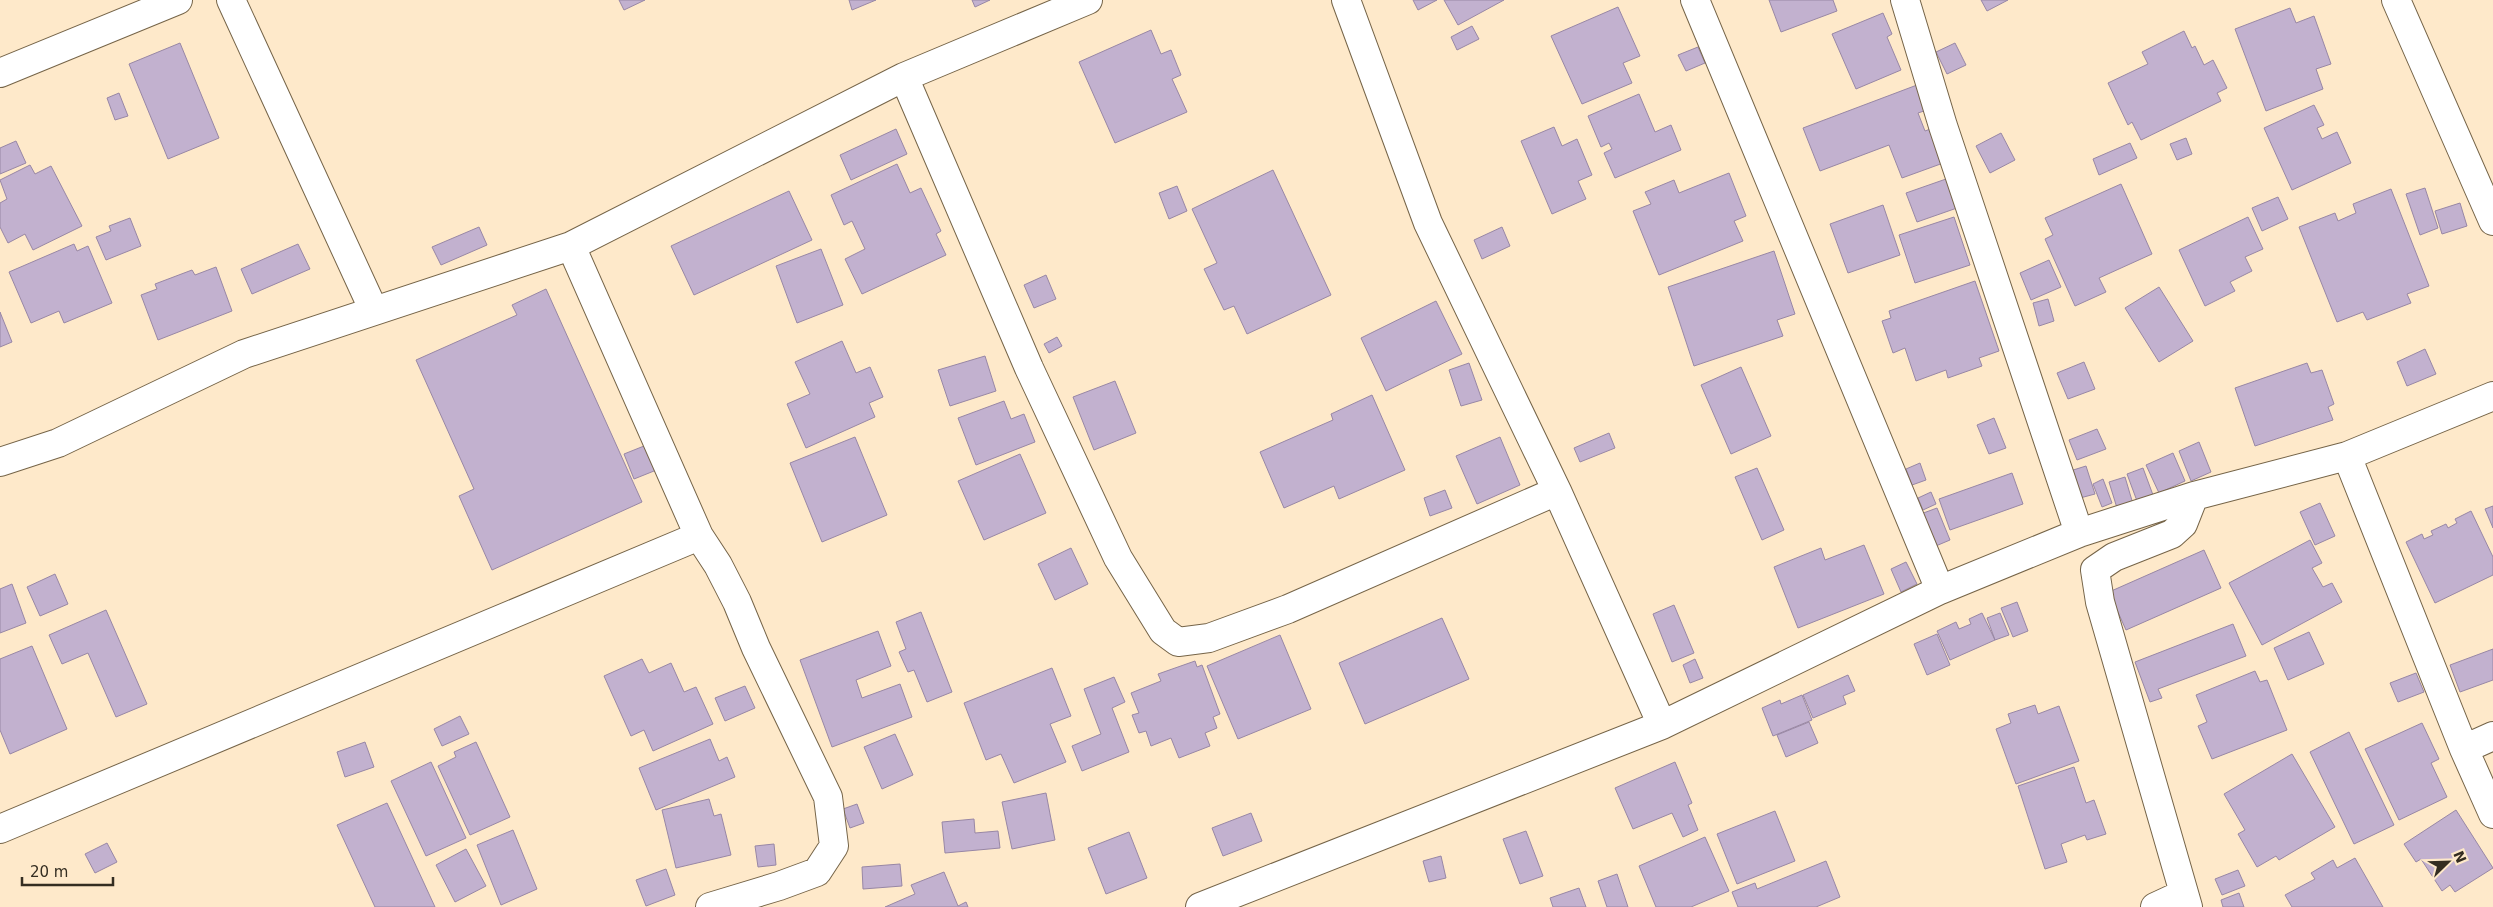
<svg xmlns="http://www.w3.org/2000/svg" width="2493" height="907" viewBox="0 0 2493 907" font-family="'DejaVu Sans',sans-serif">
	<rect width="100%" height="100%" fill="#fee9ca"/>
	<path fill="#c2b1cf" stroke="#9887a5" d="M 619,0 L 645,0 L 624,10 Z
		M 849,0 L 876,0 L 852,10 Z
		M 972,0 L 990,0 L 975,7 Z
		M 1413,0 L 1437,0 L 1418,10 Z
		M 1444,0 L 1504,0 L 1458,25 Z
		M 1769,0 L 1833,0 L 1837,11 L 1781,32 Z
		M 1981,0 L 2008,0 L 1987,11 Z
		M 1618,7 L 1640,56 L 1623,63 L 1632,83 L 1582,104 L 1551,36 Z
		M 2290,8 L 2296,23 L 2314,16 L 2331,64 L 2316,69 L 2323,89 L 2266,111 L 2235,29 Z
		M 1883,13 L 1892,34 L 1887,37 L 1901,70 L 1856,89 L 1832,34 Z
		M 1472,26 L 1479,39 L 1457,50 L 1451,37 Z
		M 1151,30 L 1161,54 L 1171,50 L 1181,75 L 1172,79 L 1187,112 L 1115,143 L 1079,62 Z
		M 2184,31 L 2192,48 L 2195,46 L 2204,65 L 2213,60 L 2227,88 L 2217,93 L 2221,101 L 2141,140 L 2132,122 L 2128,125 L 2108,83 L 2148,64 L 2142,52 Z
		M 180,43 L 219,138 L 168,159 L 129,64 Z
		M 1955,43 L 1966,65 L 1947,74 L 1936,52 Z
		M 1698,47 L 1705,63 L 1686,71 L 1678,55 Z
		M 1917,85 L 1927,110 L 1918,113 L 1925,131 L 1933,128 L 1946,162 L 1902,178 L 1889,145 L 1820,171 L 1803,128 Z
		M 119,93 L 128,116 L 115,120 L 107,98 Z
		M 1639,94 L 1655,132 L 1671,125 L 1681,150 L 1615,178 L 1604,153 L 1612,149 L 1609,143 L 1601,147 L 1588,116 Z
		M 2314,105 L 2324,125 L 2317,128 L 2322,139 L 2337,132 L 2351,163 L 2292,190 L 2264,128 Z
		M 1554,127 L 1562,146 L 1577,139 L 1592,175 L 1578,181 L 1586,199 L 1552,214 L 1521,141 Z
		M 896,129 L 907,154 L 851,180 L 840,155 Z
		M 2001,133 L 2015,160 L 1990,173 L 1976,146 Z
		M 2186,138 L 2192,154 L 2177,160 L 2170,144 Z
		M 16,141 L 26,163 L 0,174 L 0,148 Z
		M 2130,143 L 2137,158 L 2099,175 L 2093,159 Z
		M 897,164 L 910,193 L 921,188 L 941,231 L 936,234 L 946,255 L 862,294 L 845,259 L 865,249 L 852,221 L 844,225 L 831,195 Z
		M 30,165 L 35,174 L 51,166 L 82,226 L 33,250 L 25,234 L 8,243 L 0,227 L 0,203 L 7,199 L 0,180 Z
		M 1273,170 L 1331,295 L 1247,334 L 1234,306 L 1224,310 L 1204,269 L 1217,263 L 1192,209 Z
		M 1729,173 L 1746,216 L 1734,221 L 1743,241 L 1659,275 L 1633,211 L 1651,204 L 1645,192 L 1674,180 L 1679,193 Z
		M 1946,179 L 1957,208 L 1917,222 L 1906,193 Z
		M 2121,184 L 2152,254 L 2099,278 L 2106,292 L 2075,306 L 2045,239 L 2053,235 L 2045,218 Z
		M 1177,186 L 1187,211 L 1169,219 L 1159,193 Z
		M 2425,188 L 2438,228 L 2420,235 L 2406,194 Z
		M 2391,189 L 2429,286 L 2407,294 L 2411,303 L 2367,320 L 2363,312 L 2337,322 L 2299,227 L 2335,213 L 2338,221 L 2356,213 L 2353,204 Z
		M 789,191 L 812,240 L 694,295 L 671,246 Z
		M 2278,197 L 2288,219 L 2262,231 L 2252,208 Z
		M 2460,203 L 2467,226 L 2442,234 L 2435,211 Z
		M 1883,205 L 1900,255 L 1848,273 L 1830,224 Z
		M 1954,217 L 1970,265 L 1915,283 L 1899,235 Z
		M 2248,217 L 2263,249 L 2245,257 L 2252,271 L 2230,282 L 2235,291 L 2205,306 L 2179,250 Z
		M 130,218 L 141,246 L 106,260 L 96,237 L 111,231 L 109,226 Z
		M 479,227 L 487,245 L 441,265 L 432,247 Z
		M 1502,227 L 1510,246 L 1482,259 L 1474,240 Z
		M 74,244 L 77,251 L 88,246 L 112,303 L 64,323 L 59,311 L 31,323 L 9,272 Z
		M 298,244 L 310,269 L 252,294 L 241,269 Z
		M 821,249 L 843,305 L 797,323 L 776,266 Z
		M 1774,251 L 1795,314 L 1777,320 L 1783,336 L 1694,366 L 1668,287 Z
		M 2049,260 L 2061,287 L 2031,300 L 2020,273 Z
		M 216,267 L 232,311 L 158,340 L 141,295 L 157,289 L 155,284 L 192,270 L 195,275 Z
		M 1046,275 L 1056,299 L 1034,308 L 1024,285 Z
		M 1975,281 L 1999,351 L 1979,358 L 1982,366 L 1948,378 L 1946,370 L 1916,381 L 1905,348 L 1893,353 L 1882,321 L 1891,318 L 1889,311 Z
		M 2159,287 L 2193,341 L 2159,362 L 2125,308 Z
		M 546,289 L 642,502 L 492,570 L 459,496 L 474,489 L 416,360 L 517,315 L 512,305 Z
		M 2048,299 L 2054,321 L 2039,326 L 2033,303 Z
		M 1436,301 L 1462,354 L 1386,391 L 1361,338 Z
		M 0,312 L 12,342 L 0,347 Z
		M 1057,337 L 1062,346 L 1049,353 L 1044,344 Z
		M 842,341 L 856,373 L 870,367 L 883,397 L 869,403 L 875,417 L 806,448 L 787,404 L 810,394 L 795,362 Z
		M 2425,349 L 2436,374 L 2407,386 L 2397,362 Z
		M 985,356 L 996,391 L 950,406 L 938,370 Z
		M 2084,362 L 2095,389 L 2068,399 L 2057,373 Z
		M 1469,363 L 1482,400 L 1461,406 L 1449,370 Z
		M 2307,363 L 2311,373 L 2322,370 L 2334,404 L 2328,407 L 2333,420 L 2255,446 L 2235,388 Z
		M 1741,367 L 1771,436 L 1731,454 L 1701,385 Z
		M 1115,381 L 1136,433 L 1094,450 L 1073,397 Z
		M 1372,395 L 1405,470 L 1339,499 L 1334,486 L 1284,508 L 1260,452 L 1333,420 L 1331,414 Z
		M 1004,401 L 1011,419 L 1024,414 L 1035,442 L 976,465 L 958,418 Z
		M 1994,418 L 2006,448 L 1989,454 L 1977,425 Z
		M 2097,429 L 2106,449 L 2077,460 L 2069,440 Z
		M 1609,433 L 1615,448 L 1580,462 L 1574,448 Z
		M 855,437 L 887,515 L 822,542 L 790,463 Z
		M 1500,437 L 1520,485 L 1477,504 L 1456,456 Z
		M 2199,442 L 2211,472 L 2191,481 L 2179,451 Z
		M 649,444 L 659,469 L 634,479 L 624,454 Z
		M 2173,453 L 2185,481 L 2159,493 L 2146,465 Z
		M 1020,454 L 1046,513 L 984,540 L 958,481 Z
		M 1920,463 L 1926,480 L 1912,485 L 1906,469 Z
		M 2086,466 L 2095,494 L 2080,498 L 2070,471 Z
		M 1757,468 L 1784,530 L 1762,540 L 1735,477 Z
		M 2143,468 L 2153,495 L 2137,501 L 2127,474 Z
		M 2012,473 L 2023,504 L 1950,530 L 1939,499 Z
		M 2125,477 L 2133,504 L 2117,508 L 2109,482 Z
		M 2103,479 L 2112,503 L 2102,507 L 2093,484 Z
		M 1445,490 L 1452,508 L 1430,516 L 1424,498 Z
		M 1931,492 L 1936,504 L 1923,510 L 1918,498 Z
		M 2320,503 L 2335,536 L 2315,545 L 2300,512 Z
		M 2493,506 L 2493,528 L 2485,509 Z
		M 1937,508 L 1950,540 L 1931,548 L 1918,515 Z
		M 2471,511 L 2493,557 L 2493,575 L 2435,603 L 2406,542 L 2422,534 L 2424,539 L 2433,535 L 2431,531 L 2446,524 L 2448,528 L 2457,523 L 2455,519 Z
		M 2310,540 L 2322,563 L 2312,568 L 2323,587 L 2332,583 L 2342,602 L 2262,645 L 2229,583 Z
		M 1864,545 L 1884,594 L 1798,628 L 1774,567 L 1821,548 L 1825,560 Z
		M 1071,548 L 1088,584 L 1055,600 L 1038,564 Z
		M 2204,550 L 2221,588 L 2126,630 L 2109,592 Z
		M 1906,562 L 1917,584 L 1901,592 L 1891,569 Z
		M 55,574 L 68,604 L 40,616 L 27,587 Z
		M 12,584 L 26,623 L 0,633 L 0,589 Z
		M 2017,602 L 2028,631 L 2013,637 L 2001,608 Z
		M 1674,605 L 1694,653 L 1672,662 L 1653,614 Z
		M 106,610 L 147,704 L 116,717 L 88,653 L 62,664 L 49,635 Z
		M 921,612 L 952,692 L 927,702 L 914,670 L 908,672 L 899,652 L 906,649 L 896,622 Z
		M 1982,613 L 1995,640 L 1950,660 L 1937,631 L 1956,622 L 1959,629 L 1971,624 L 1969,619 Z
		M 2000,613 L 2009,635 L 1995,640 L 1987,618 Z
		M 1442,618 L 1469,679 L 1365,724 L 1339,663 Z
		M 2233,624 L 2246,656 L 2158,689 L 2162,698 L 2150,702 L 2135,662 Z
		M 878,631 L 891,666 L 856,680 L 862,698 L 900,684 L 912,717 L 832,747 L 800,660 Z
		M 2309,632 L 2324,664 L 2288,680 L 2274,648 Z
		M 1937,634 L 1950,665 L 1927,675 L 1914,644 Z
		M 1280,635 L 1311,709 L 1238,739 L 1207,666 Z
		M 32,646 L 67,729 L 10,754 L 0,730 L 0,659 Z
		M 2493,649 L 2493,680 L 2460,692 L 2450,665 Z
		M 642,659 L 649,673 L 671,663 L 684,692 L 696,687 L 713,724 L 653,751 L 644,730 L 631,736 L 604,676 Z
		M 1695,659 L 1703,678 L 1690,683 L 1683,665 Z
		M 1195,661 L 1197,667 L 1202,665 L 1220,714 L 1213,717 L 1217,728 L 1205,733 L 1210,746 L 1179,758 L 1171,738 L 1151,746 L 1146,731 L 1139,733 L 1132,715 L 1139,713 L 1131,693 L 1161,681 L 1158,674 Z
		M 1052,668 L 1071,716 L 1050,724 L 1066,762 L 1014,783 L 1001,754 L 986,760 L 964,703 Z
		M 2255,671 L 2260,682 L 2267,680 L 2287,730 L 2212,759 L 2198,726 L 2207,722 L 2196,695 Z
		M 2416,673 L 2424,692 L 2398,702 L 2390,683 Z
		M 1848,675 L 1855,691 L 1843,696 L 1846,704 L 1813,718 L 1803,695 Z
		M 1114,677 L 1125,702 L 1112,708 L 1129,752 L 1082,771 L 1072,746 L 1101,734 L 1084,689 Z
		M 745,686 L 755,708 L 725,721 L 715,698 Z
		M 1802,695 L 1812,720 L 1773,736 L 1762,708 L 1780,700 L 1781,704 Z
		M 2035,705 L 2038,714 L 2059,706 L 2079,761 L 2016,784 L 1996,729 L 2011,723 L 2008,714 Z
		M 460,716 L 469,734 L 442,746 L 434,729 Z
		M 1809,722 L 1818,743 L 1786,757 L 1777,735 Z
		M 2422,723 L 2439,759 L 2431,763 L 2447,797 L 2399,820 L 2365,749 Z
		M 2349,732 L 2394,825 L 2354,844 L 2310,752 Z
		M 895,734 L 913,775 L 882,789 L 864,747 Z
		M 710,739 L 719,761 L 727,757 L 735,777 L 656,810 L 639,768 Z
		M 365,742 L 374,767 L 345,777 L 337,752 Z
		M 476,742 L 510,817 L 470,835 L 438,766 L 456,757 L 454,752 Z
		M 2292,754 L 2335,827 L 2279,860 L 2276,856 L 2257,867 L 2238,834 L 2245,830 L 2224,794 Z
		M 431,762 L 466,838 L 426,856 L 391,781 Z
		M 1675,762 L 1692,803 L 1688,805 L 1698,830 L 1683,837 L 1672,813 L 1633,829 L 1615,788 Z
		M 2074,767 L 2086,803 L 2094,800 L 2106,834 L 2087,840 L 2085,835 L 2061,844 L 2067,862 L 2045,869 L 2018,786 Z
		M 1046,793 L 1055,840 L 1012,849 L 1002,802 Z
		M 709,799 L 714,816 L 721,814 L 731,855 L 676,868 L 662,810 Z
		M 387,803 L 435,907 L 375,907 L 337,825 Z
		M 857,804 L 864,823 L 850,828 L 843,809 Z
		M 2456,810 L 2493,868 L 2455,892 L 2450,885 L 2442,891 L 2421,859 L 2416,862 L 2404,844 Z
		M 1775,811 L 1795,861 L 1737,884 L 1717,834 Z
		M 1251,813 L 1262,841 L 1223,856 L 1212,828 Z
		M 974,819 L 975,833 L 998,831 L 1000,848 L 945,853 L 942,822 Z
		M 513,830 L 537,889 L 501,905 L 477,845 Z
		M 1526,831 L 1543,876 L 1520,884 L 1503,839 Z
		M 1129,832 L 1147,878 L 1106,894 L 1088,848 Z
		M 1705,837 L 1729,891 L 1691,907 L 1656,907 L 1639,866 Z
		M 107,843 L 117,862 L 95,873 L 85,854 Z
		M 774,844 L 776,865 L 758,867 L 755,846 Z
		M 466,849 L 486,886 L 455,902 L 436,865 Z
		M 1441,856 L 1446,878 L 1429,882 L 1423,861 Z
		M 2355,858 L 2383,907 L 2292,907 L 2285,895 L 2315,879 L 2311,873 L 2333,860 L 2337,868 Z
		M 1826,861 L 1840,897 L 1816,907 L 1738,907 L 1732,892 L 1755,883 L 1757,889 Z
		M 900,864 L 902,886 L 863,889 L 862,867 Z
		M 666,869 L 675,895 L 646,906 L 636,880 Z
		M 2238,870 L 2245,886 L 2222,895 L 2215,879 Z
		M 944,872 L 958,906 L 966,902 L 968,907 L 885,907 L 915,894 L 911,885 Z
		M 1617,874 L 1628,907 L 1607,907 L 1598,881 Z
		M 1579,888 L 1586,907 L 1553,907 L 1550,898 Z
		M 2239,893 L 2244,907 L 2223,907 L 2221,900 Z"/>
	<g fill="none" stroke-linecap="round" stroke-linejoin="round">
		<g stroke="#756448" stroke-width="30">
			<path id="minor" d="M 231,0 L 374,311
				M 1346,0 L 1428,223 L 1557,491 L 1662,725
				M 1695,0 L 1940,590
				M 1905,0 L 1943,126 L 2079,533
				M 2396,0 L 2493,221
				M 0,73 L 178,0
				M 904,77 L 1029,368 L 1118,558 L 1163,631 L 1178,642 L 1209,638 L 1288,609 L 1557,491
				M 571,246 L 699,536 L 718,565 L 737,602 L 756,648 L 828,797 L 834,846 L 817,872 L 779,886 L 710,907
				M 2347,456 L 2464,749 L 2493,814
				M 0,462 L 58,443 L 244,354 L 571,246 L 904,77 L 1088,0
				M 2464,749 L 2493,736
				M 0,829 L 699,536
				M 1200,907 L 1662,725 L 1940,590 L 2079,533 L 2194,496 L 2347,456 L 2493,396
				M 2155,907 L 2183,894
				M 2188,907 L 2100,602 L 2095,570 L 2114,557 L 2172,534 L 2183,524 L 2194,496"/>
		</g>
		<use href="#minor" stroke="#fff" stroke-width="28"/>
	</g>
	<g transform="translate(2448 862) rotate(67)" stroke="#fee9ca" stroke-width="4" paint-order="stroke">
	<path d="M0-4L9 19L0 12L-9 19Z" fill="#342d21"/>
	<text y="-8" font-size="14" font-weight="bold" text-anchor="middle" fill="#342d21">N</text>
	</g>
	<path d="M22 877v8h91v-8" fill="none" stroke="#342d21" stroke-width="2.5"/>
	<text x="30" y="877" font-size="15" fill="#342d21" stroke="#fee9ca" stroke-width="4" paint-order="stroke">20 m</text>
</svg>
